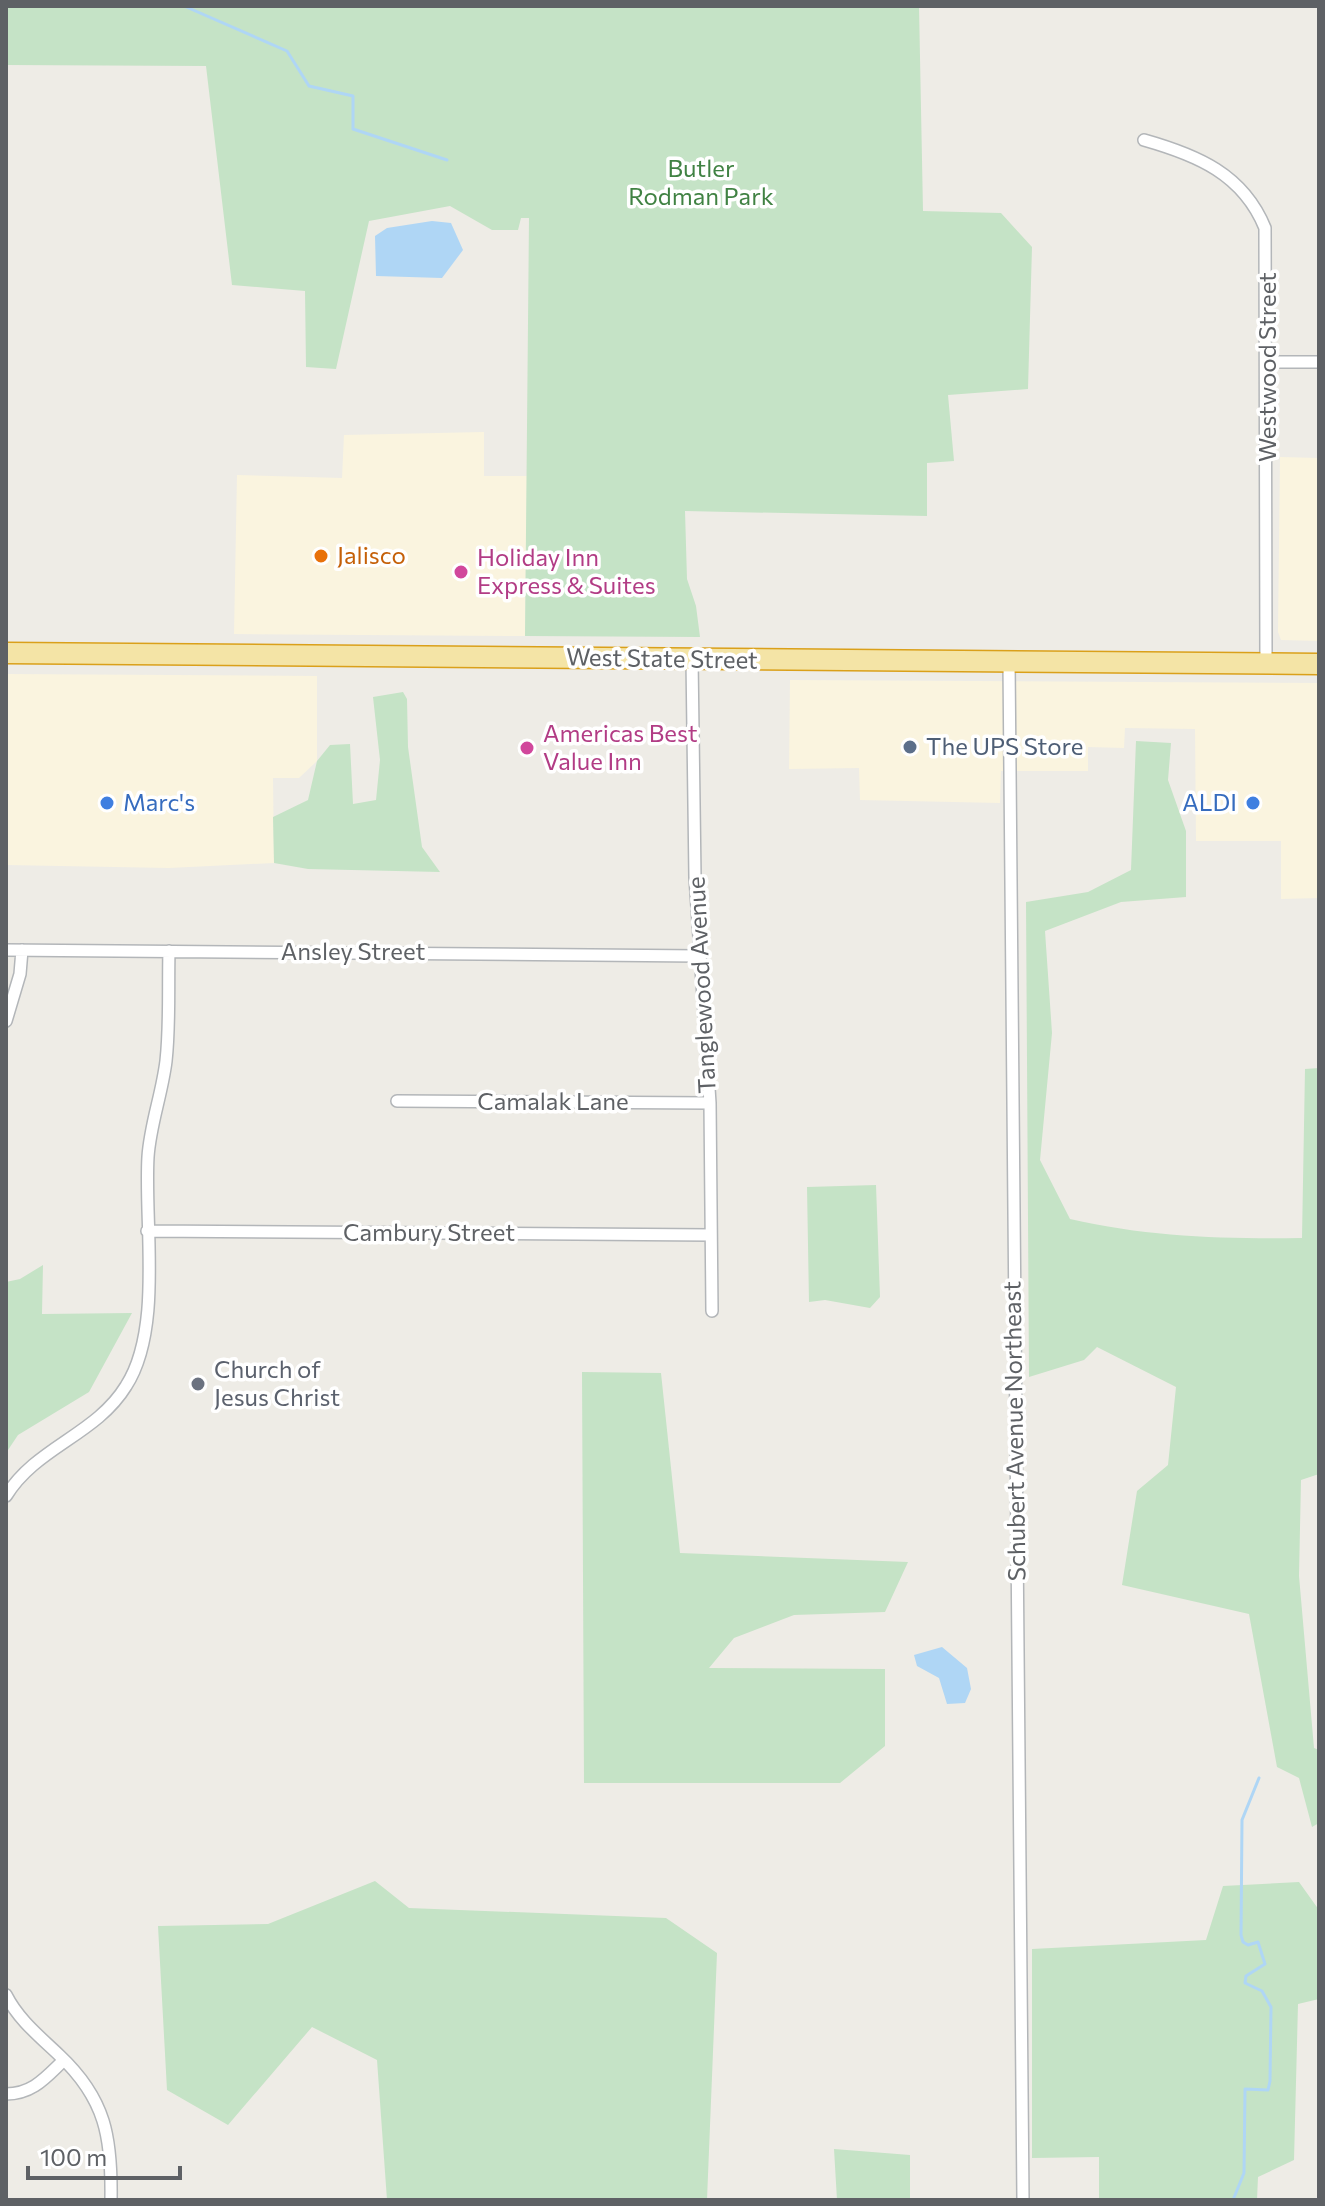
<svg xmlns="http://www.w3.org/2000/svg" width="1325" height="2206" viewBox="0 0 1325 2206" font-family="Commissioner,sans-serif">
	<rect width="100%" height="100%" fill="#eeece6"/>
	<path fill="#faf4df" d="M 484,432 L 484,476 L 527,476 L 525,636 L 234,634 L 237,475 L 342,478 L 344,435 Z
		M 1280,457 L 1319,458 L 1319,641 L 1281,640 L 1278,632 Z
		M 6,674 L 317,676 L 317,761 L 299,778 L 273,778 L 274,863 L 169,868 L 6,865 Z
		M 790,680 L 1319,683 L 1319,898 L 1281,899 L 1281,841 L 1196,841 L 1195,729 L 1125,728 L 1124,748 L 1088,747 L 1088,771 L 1001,771 L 1000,803 L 860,800 L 859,768 L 789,769 Z"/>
	<path fill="#c5e3c6" d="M 6,6 L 919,6 L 923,211 L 1001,213 L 1032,247 L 1028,389 L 948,395 L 954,461 L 927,463 L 927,516 L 685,511 L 687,579 L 696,606 L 700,637 L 525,636 L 529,218 L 521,218 L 518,230 L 492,230 L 450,206 L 369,221 L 336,369 L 306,367 L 305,291 L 232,285 L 206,66 L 6,65 Z
		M 403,692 L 407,699 L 408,747 L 422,847 L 440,872 L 308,869 L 274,863 L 273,817 L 308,800 L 317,761 L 330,745 L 350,744 L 353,804 L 376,800 L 380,760 L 373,697 Z
		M 1136,741 L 1171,743 L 1168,780 L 1186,831 L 1186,897 L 1121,902 L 1045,931 L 1052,1033 L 1040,1160 L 1070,1219 C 1148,1237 1223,1239 1302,1238 L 1305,1069 L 1319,1068 L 1319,1474 L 1301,1480 L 1299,1576 L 1314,1748 L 1319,1750 L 1319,1823 L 1312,1827 L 1299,1778 L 1277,1767 L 1249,1614 L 1122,1585 L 1137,1491 L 1168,1465 L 1176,1387 L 1097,1347 L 1084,1360 L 1029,1377 L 1026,902 L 1088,892 L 1131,870 Z
		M 876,1185 L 880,1297 L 870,1308 L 825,1300 L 809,1302 L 807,1187 Z
		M 43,1265 L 42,1314 L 132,1313 L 89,1392 L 18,1435 L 6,1453 L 6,1282 L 20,1279 Z
		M 582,1372 L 661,1373 L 680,1553 L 908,1562 L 885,1612 L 794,1615 L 734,1638 L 709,1668 L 885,1669 L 885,1746 L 840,1783 L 584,1783 Z
		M 375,1881 L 409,1908 L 666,1918 L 717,1953 L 707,2200 L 387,2200 L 377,2060 L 312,2027 L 228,2125 L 167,2090 L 158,1926 L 268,1924 Z
		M 1299,1882 L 1319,1910 L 1319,1999 L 1298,2004 L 1294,2160 L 1258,2177 L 1257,2200 L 1099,2200 L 1099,2157 L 1032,2158 L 1032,1949 L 1206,1940 L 1223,1886 Z
		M 834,2149 L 910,2155 L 910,2200 L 837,2200 Z"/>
	<path fill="#afd6f5" d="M 432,221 L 451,223 L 463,250 L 442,278 L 376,276 L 375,236 L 387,228 Z
		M 942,1647 L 967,1668 L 971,1689 L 965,1703 L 947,1704 L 939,1678 L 917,1666 L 914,1655 Z"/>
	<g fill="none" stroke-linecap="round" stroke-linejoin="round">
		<path stroke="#afd6f5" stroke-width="3" d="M 184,6 L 287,51 L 309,86 L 353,96 L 353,129 L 447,160
			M 1233,2200 L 1244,2173 L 1245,2089 L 1268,2090 L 1270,2081 L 1271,2007 L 1262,1991 L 1245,1983 L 1246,1976 L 1265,1964 L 1258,1942 L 1248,1945 L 1243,1942 L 1241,1935 L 1242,1820 L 1259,1778"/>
		<g stroke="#b3b6b9" stroke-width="14">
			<path id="minor" d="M 1144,140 C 1197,155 1243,174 1265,228 L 1266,664
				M 1268,362 L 1319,362
				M 692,659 L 695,877 L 710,1103 L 712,1311
				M 1009,662 L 1023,2200
				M 6,950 L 700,956
				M 6,1021 L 20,974 L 22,950
				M 397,1101 L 710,1103
				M 147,1231 L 711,1235
				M 6,1496 C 36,1447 96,1435 126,1386 C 163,1329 144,1224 148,1157 C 150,1125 162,1094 166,1061 C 170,1025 168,988 169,951
				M 6,1995 C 18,2019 39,2036 59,2055 C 106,2099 112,2138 111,2200
				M 6,2094 C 33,2094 46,2077 64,2060"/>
		</g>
		<g stroke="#daa01a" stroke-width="23">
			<path id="trunk" d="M 6,653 L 1319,664"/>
		</g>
		<use href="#minor" stroke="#fff" stroke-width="11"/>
		<use href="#trunk" stroke="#f4e4a6" stroke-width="20"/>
	</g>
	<circle fill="#e8710a" stroke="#fff" stroke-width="3" cx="321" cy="556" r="8"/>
	<g fill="#d1479c" stroke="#fff" stroke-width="3">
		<circle cx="461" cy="572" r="8"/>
		<circle cx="527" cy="748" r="8"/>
	</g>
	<circle fill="#5c6f8a" stroke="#fff" stroke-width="3" cx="910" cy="747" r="8"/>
	<g fill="#3f7fe0" stroke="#fff" stroke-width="3">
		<circle cx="107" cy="803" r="8"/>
		<circle cx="1253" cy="803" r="8"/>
	</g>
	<circle fill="#6b7280" stroke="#fff" stroke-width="3" cx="198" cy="1384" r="8"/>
	<g text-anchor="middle" stroke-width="7" stroke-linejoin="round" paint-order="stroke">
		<g font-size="24" fill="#408243" stroke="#fff">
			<text x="701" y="177">Butler<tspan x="701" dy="28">Rodman Park</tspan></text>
		</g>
		<g font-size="24" fill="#5e6165" stroke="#fff">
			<text transform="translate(1268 367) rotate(-90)" y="8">Westwood Street</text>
			<text transform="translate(662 659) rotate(1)" y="8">West State Street</text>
			<text x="353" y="960">Ansley Street</text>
			<text transform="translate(702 985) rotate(-93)" y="8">Tanglewood Avenue</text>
			<text x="553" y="1110">Camalak Lane</text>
			<text x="429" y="1241">Cambury Street</text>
			<text transform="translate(1015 1431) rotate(-91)" y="8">Schubert Avenue Northeast</text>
		</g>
		<g font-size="24" fill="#c56008" stroke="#fff" text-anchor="start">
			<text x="337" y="564">Jalisco</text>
		</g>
		<g font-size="24" fill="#b23c85" stroke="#fff" text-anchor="start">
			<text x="477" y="566">Holiday Inn<tspan x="477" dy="28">Express &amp; Suites</tspan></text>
			<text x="543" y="742">Americas Best<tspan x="543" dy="28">Value Inn</tspan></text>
		</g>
		<g font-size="24" fill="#4e5e75" stroke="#fff" text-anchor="start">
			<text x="926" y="755">The UPS Store</text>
		</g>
		<g font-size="24" fill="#366cbe" stroke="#fff" text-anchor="start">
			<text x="123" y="811">Marc's</text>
			<text x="1237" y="811" text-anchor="end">ALDI</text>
		</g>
		<g font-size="24" fill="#5b616d" stroke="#fff" text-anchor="start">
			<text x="214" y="1378">Church of<tspan x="214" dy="28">Jesus Christ</tspan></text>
		</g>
	</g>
	<rect width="1325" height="2206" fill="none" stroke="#5e6165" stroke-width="16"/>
	<path d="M28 2166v12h152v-12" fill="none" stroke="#5e6165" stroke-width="4"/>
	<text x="40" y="2166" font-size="24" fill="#5e6165" stroke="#ffffff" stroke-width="6" paint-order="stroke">100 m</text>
</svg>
